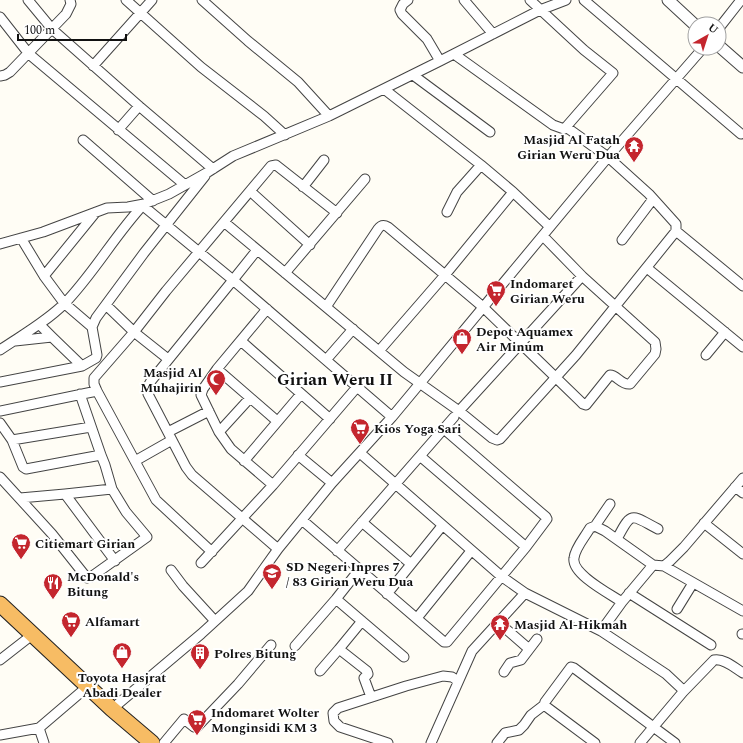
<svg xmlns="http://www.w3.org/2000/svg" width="743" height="743" viewBox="0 0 743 743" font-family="Spectral,serif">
	<rect width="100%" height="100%" fill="#fffdf5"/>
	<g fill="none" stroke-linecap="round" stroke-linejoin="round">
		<g stroke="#444" stroke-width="11">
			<path id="minor" d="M 28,0 L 52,29 L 139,106 L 213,169
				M 126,0 L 201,67 L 264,116 L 285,135
				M 202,0 L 248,41 L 298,82 L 329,116
				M 408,0 L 403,4 L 400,10 L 402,14 L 427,39 L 440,61
				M 464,0 L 493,34
				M 530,0 L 584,50 L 613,73 L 566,127
				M 584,0 L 741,134
				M 0,17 L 29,54 L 185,185
				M 719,28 L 741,0
				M 93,66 L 152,0
				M 413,75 L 490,132
				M 0,76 L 5,75 L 10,72 L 66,14 L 71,4 L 70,0
				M 384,89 L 481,165
				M 118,130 L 139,106
				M 83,140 L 153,201
				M 303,187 L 324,160
				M 250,191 L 310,245
				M 142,205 L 233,280 L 257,250
				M 447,212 L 457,192 L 481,165 L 513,192
				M 224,222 L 404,372 L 459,411 L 492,438 L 497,440 L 500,439 L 576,355 L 676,231 L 676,224 L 649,194 L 608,157 L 566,127 L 564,129 L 553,125 L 454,54
				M 676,231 L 743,286
				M 622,240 L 653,199
				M 0,244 L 43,232 L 107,208 L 128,207 L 144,204 L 169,194 L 208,172 L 233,156 L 329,116 L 440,61 L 540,10 L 566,0
				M 647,268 L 743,347
				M 285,273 L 365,179
				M 44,276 L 96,212
				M 106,305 L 134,332 L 168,359
				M 326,307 L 378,229 C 381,225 383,224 388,227 L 483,307 L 580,401 L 583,404 L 586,405 L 610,375 C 617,375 621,385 630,384 L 655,354 L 656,349 L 655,342 L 582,276 L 543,236
				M 267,309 L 217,369 L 203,389 L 201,395 L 219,432 L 231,449 L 273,485
				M 39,324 L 52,337 L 82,366
				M 92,327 L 96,318 L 144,253 L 205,176
				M 15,341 L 52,337
				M 241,341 L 330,419
				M 0,350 C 22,335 46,322 65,303 C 94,273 115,235 144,204
				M 379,351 L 445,275 L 513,192 L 550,227
				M 706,355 L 725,332
				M 326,360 L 353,329
				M 217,369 L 277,421
				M 0,382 L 82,366 L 96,358 L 97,355 L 92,327 L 64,303 L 44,276 L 21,238
				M 0,411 L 97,391
				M 459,411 L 582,276
				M 0,423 L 12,440 L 91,427
				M 168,432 L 209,411
				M 219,432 L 250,398
				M 12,440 L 23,467 L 26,469 L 101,455
				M 360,453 L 501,576 L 525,593
				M 298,455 L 332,483
				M 420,456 L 526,547
				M 135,461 L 172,440
				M 244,461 L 301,394
				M 0,477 L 52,534 L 87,578 L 91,577 L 147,537 L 126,512 L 112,489 L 105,465 L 101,455 L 80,394
				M 735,487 L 743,493
				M 65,494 L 115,561
				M 20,498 L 65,494 L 112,489
				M 302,520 L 444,642 L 447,642 L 526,547 L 547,519 L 546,517 L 444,429
				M 362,522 L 411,564
				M 704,523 L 743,554
				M 595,526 L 610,504
				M 617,539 C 632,510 631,515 658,529
				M 278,549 L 192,475 L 186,467 L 148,394 L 147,388 L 151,381 L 233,280 L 392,417
				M 337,551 L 454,417
				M 212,552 L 156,500 L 97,391 L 94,384 L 94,378 L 134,332 L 166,291 L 271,166 L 276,165 L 337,213
				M 201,563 L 273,485 L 357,387
				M 664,566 L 743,611
				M 171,570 L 183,586 L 215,621
				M 629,593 L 711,645
				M 387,594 L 442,526
				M 336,599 L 404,657
				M 622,602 C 610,594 571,574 574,558 C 575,548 585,537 590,528 L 595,526 L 605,531 L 653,565
				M 677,609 L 693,583
				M 417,618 L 471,551
				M 362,621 L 339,649 L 367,671 L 368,674 L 364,678 L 371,697
				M 498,622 L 529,649
				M 601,631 L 666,674 L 682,689 L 683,692 L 640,743
				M 742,634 L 743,634
				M 295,646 L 336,599 L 359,570
				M 0,660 L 32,635
				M 320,671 L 339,649
				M 504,672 L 510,663 L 521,660 L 537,639
				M 683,692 L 714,660 C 724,658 735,668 743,673
				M 112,709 L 201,634 L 248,591 L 278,549 L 332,483 L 392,417 L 608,157 L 703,48
				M 39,728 L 44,743
				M 0,735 L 39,728 L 87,687
				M 164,743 L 184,719 L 194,727 L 197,727 L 238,684 L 271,645
				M 388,743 L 340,727 L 334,721 L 333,713 L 338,708 L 406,686 L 443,676 L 452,677 L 458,681
				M 431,743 L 472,651 L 525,593 L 601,631 L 622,602 L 653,565 L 664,566 L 670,561 L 684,547 L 743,478
				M 497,743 L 505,733 L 519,730 L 524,725 L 531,715 L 544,705
				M 595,743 L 544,705 L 545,702 L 571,667 L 574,668 L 675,743"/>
		</g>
		<g stroke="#444" stroke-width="13">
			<path id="tertiary" d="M 668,0 L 695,25
				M 719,46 L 743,67"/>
		</g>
		<g stroke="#222" stroke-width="17">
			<path id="trunk" d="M 0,604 L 112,709 L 152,743"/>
		</g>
		<use href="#minor" stroke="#fff" stroke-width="9"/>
		<use href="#tertiary" stroke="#fff" stroke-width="11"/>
		<use href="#trunk" stroke="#f7bc64" stroke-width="15"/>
	</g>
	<defs>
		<g id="temple-pin" transform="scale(1)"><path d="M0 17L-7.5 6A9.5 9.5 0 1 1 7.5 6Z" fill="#c4262e" stroke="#fff"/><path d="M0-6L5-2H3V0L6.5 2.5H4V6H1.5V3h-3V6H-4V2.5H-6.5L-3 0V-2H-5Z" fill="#fff"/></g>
		<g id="supermarket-pin" transform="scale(1)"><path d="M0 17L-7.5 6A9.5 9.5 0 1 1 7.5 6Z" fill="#c4262e" stroke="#fff"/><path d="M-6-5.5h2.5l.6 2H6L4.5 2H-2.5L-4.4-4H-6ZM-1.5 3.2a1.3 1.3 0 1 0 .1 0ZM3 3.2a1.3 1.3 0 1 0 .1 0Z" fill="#fff"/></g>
		<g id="shop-pin" transform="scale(1)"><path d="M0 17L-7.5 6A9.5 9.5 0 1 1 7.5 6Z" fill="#c4262e" stroke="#fff"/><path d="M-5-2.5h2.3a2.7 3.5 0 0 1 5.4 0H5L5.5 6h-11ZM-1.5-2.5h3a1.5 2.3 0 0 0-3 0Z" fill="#fff"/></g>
		<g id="mosque-pin" transform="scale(1)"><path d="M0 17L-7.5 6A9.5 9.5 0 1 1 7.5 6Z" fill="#c4262e" stroke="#fff"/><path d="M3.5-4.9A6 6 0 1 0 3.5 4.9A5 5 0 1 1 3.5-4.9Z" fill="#fff"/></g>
		<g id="school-pin" transform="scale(1)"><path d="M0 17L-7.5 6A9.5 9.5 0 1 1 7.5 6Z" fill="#c4262e" stroke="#fff"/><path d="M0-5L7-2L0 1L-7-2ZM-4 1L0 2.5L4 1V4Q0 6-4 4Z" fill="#fff"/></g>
		<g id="restaurant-pin" transform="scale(1)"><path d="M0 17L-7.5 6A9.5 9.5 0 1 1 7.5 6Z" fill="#c4262e" stroke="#fff"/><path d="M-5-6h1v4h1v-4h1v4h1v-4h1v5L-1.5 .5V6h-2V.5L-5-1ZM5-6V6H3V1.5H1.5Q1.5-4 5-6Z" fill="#fff"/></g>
		<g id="building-pin" transform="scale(1)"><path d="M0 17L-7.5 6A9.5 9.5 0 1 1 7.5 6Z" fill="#c4262e" stroke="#fff"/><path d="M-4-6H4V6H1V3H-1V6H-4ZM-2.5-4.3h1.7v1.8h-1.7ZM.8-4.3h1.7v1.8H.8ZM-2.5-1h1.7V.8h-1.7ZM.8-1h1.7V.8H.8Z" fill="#fff"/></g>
	</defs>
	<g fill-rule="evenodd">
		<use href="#temple-pin" x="634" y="146"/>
		<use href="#supermarket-pin" x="496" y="290"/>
		<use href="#shop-pin" x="462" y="338"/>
		<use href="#mosque-pin" x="216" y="379"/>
		<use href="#supermarket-pin" x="360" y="428"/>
		<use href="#supermarket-pin" x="21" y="543"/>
		<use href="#school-pin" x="272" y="573"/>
		<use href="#restaurant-pin" x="53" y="583"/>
		<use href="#supermarket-pin" x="71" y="621"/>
		<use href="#temple-pin" x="500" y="624"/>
		<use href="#shop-pin" x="122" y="652"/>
		<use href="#building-pin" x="200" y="653"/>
		<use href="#supermarket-pin" x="197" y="719"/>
	</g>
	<g text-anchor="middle" stroke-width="4" stroke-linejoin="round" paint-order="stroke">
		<g font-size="13" font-weight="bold" fill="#111" stroke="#fff" text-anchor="start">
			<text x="620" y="144" text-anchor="end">Masjid Al Fatah<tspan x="620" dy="15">Girian Weru Dua</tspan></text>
			<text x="510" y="288">Indomaret<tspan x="510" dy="15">Girian Weru</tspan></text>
			<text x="476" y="336">Depot Aquamex<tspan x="476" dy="15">Air Minum</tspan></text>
			<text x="202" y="377" text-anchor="end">Masjid Al<tspan x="202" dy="15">Muhajirin</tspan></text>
			<text x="374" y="433">Kios Yoga Sari</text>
			<text x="35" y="548">Citiemart Girian</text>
			<text x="286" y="571">SD Negeri Inpres 7<tspan x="286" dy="15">/ 83 Girian Weru Dua</tspan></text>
			<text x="67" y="581">McDonald's<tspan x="67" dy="15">Bitung</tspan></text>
			<text x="85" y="626">Alfamart</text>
			<text x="514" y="629">Masjid Al-Hikmah</text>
			<text x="214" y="658">Polres Bitung</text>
			<text x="122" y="682" text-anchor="middle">Toyota Hasjrat<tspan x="122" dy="15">Abadi Dealer</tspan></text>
			<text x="211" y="717">Indomaret Wolter<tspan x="211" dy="15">Monginsidi KM 3</tspan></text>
		</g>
		<g font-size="17" font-weight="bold" fill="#111" stroke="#fff">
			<text x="335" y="385">Girian Weru II</text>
		</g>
	</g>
	<g transform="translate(707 36) rotate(39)"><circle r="19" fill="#ffffff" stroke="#a0a0a0"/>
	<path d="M0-3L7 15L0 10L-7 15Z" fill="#c4262e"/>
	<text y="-6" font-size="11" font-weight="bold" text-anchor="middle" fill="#111111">U</text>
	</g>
	<path d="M18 34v6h108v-6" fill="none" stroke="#111111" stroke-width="2"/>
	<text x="24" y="34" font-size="12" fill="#111111" stroke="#ffffff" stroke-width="3" paint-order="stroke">100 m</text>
</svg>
